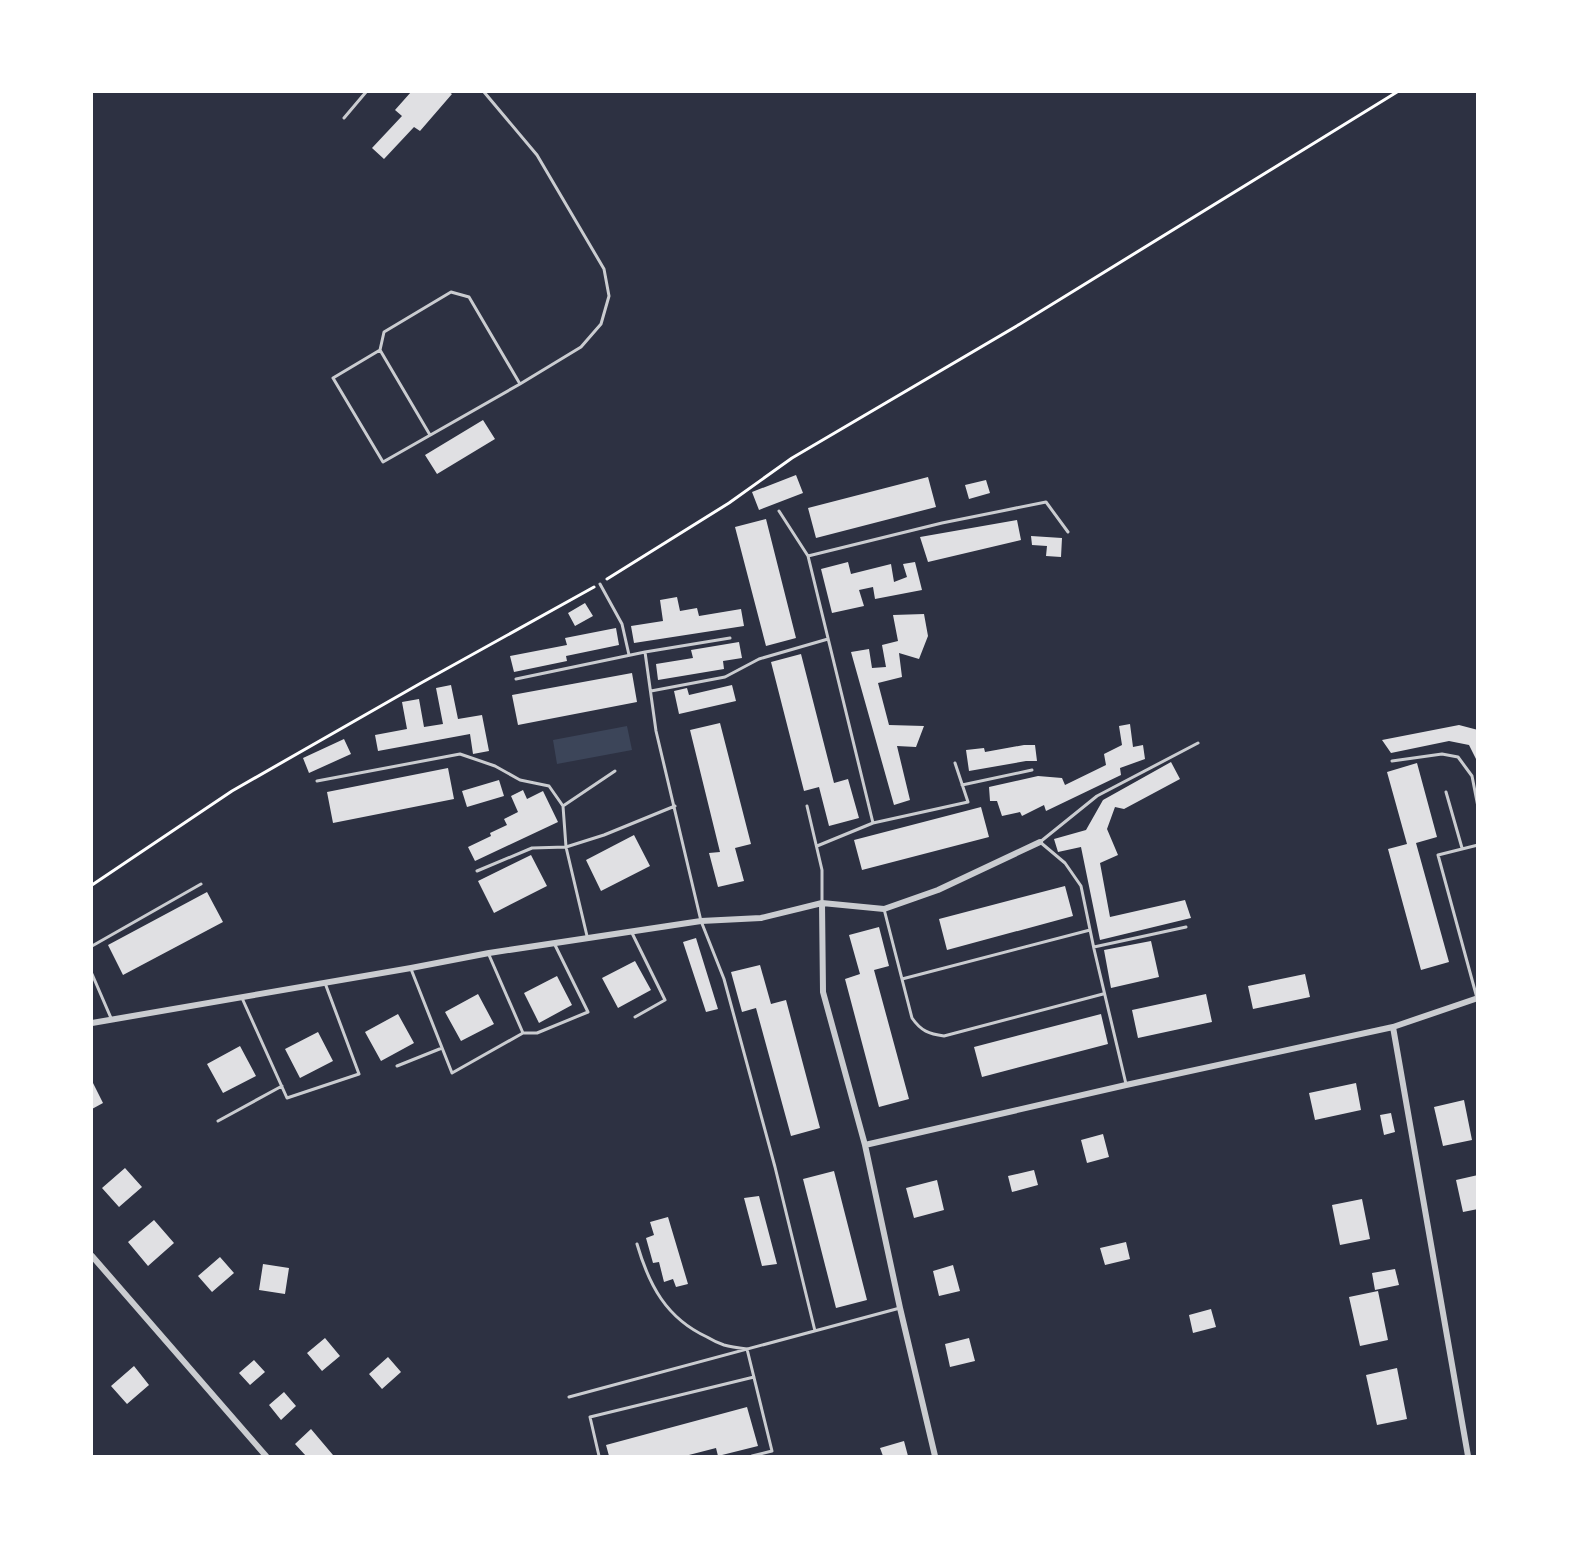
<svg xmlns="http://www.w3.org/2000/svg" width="1569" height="1548" viewBox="0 0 1569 1548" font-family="Ubuntu,sans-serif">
	<rect width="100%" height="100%" fill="#2d3142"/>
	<path fill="#3c4559" d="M 627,726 L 632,750 L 557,764 L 553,740 Z"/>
	<path fill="#e0e0e3" d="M 411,92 L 449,92 L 452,94 L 420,131 L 414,127 L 384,159 L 372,148 L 402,116 L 395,110 Z
		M 483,420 L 495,439 L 437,474 L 425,455 Z
		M 796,475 L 803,493 L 759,510 L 752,492 Z
		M 928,477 L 936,507 L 816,538 L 808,508 Z
		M 986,480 L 990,493 L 969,499 L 965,485 Z
		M 766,519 L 796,638 L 766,646 L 735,527 Z
		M 1017,520 L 1021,540 L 928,562 L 920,537 Z
		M 1031,536 L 1062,538 L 1061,557 L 1046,556 L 1047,546 L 1032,545 Z
		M 848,562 L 851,574 L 891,564 L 894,582 L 907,577 L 903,564 L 915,562 L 922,590 L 875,599 L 873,587 L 859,590 L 864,606 L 832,613 L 821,569 Z
		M 677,597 L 680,611 L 697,608 L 699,616 L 741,609 L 744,626 L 634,643 L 631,626 L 663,621 L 660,600 Z
		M 585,603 L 593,616 L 575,626 L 568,613 Z
		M 924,614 L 928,636 L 919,659 L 899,653 L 902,677 L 878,683 L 889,725 L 924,726 L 916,747 L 897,746 L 910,800 L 894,805 L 851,652 L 869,649 L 872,668 L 886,667 L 882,645 L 898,641 L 893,615 Z
		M 616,628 L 619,645 L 566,656 L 567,661 L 514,672 L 510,656 L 567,645 L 565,638 Z
		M 739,642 L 742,658 L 723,661 L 724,669 L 658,680 L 656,664 L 693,658 L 691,650 Z
		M 801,654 L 834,783 L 848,779 L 859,818 L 829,826 L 819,787 L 804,791 L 771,662 Z
		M 632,673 L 637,702 L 518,725 L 512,695 Z
		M 451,685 L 458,719 L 482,715 L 489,751 L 473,754 L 470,734 L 378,751 L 375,735 L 407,729 L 402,702 L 419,699 L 424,727 L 443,724 L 436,688 Z
		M 732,685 L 736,701 L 679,714 L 674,691 L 687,688 L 689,695 Z
		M 720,723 L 751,844 L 735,848 L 744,881 L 718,887 L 709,853 L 720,852 L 690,730 Z
		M 1130,724 L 1133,747 L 1143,745 L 1145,759 L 1120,768 L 1121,775 L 1046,811 L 1044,805 L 1022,816 L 1020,812 L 1002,816 L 997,801 L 990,801 L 989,787 L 1038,776 L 1062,778 L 1065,785 L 1106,765 L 1104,754 L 1122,745 L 1119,726 Z
		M 1459,725 L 1478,730 L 1478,763 L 1469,745 L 1449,741 L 1391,753 L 1382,740 Z
		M 344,739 L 351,754 L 309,773 L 303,758 Z
		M 1024,745 L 1035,745 L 1037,761 L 1026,761 L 969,771 L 966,750 L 984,748 L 985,752 Z
		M 1171,762 L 1180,779 L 1124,809 L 1115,807 L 1107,829 L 1118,855 L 1100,863 L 1110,917 L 1185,900 L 1191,918 L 1100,940 L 1081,847 L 1058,852 L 1054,839 L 1086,830 L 1103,800 Z
		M 1417,763 L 1437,837 L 1416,843 L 1449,962 L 1421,970 L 1388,849 L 1407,844 L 1387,772 Z
		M 448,768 L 454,799 L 333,823 L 327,792 Z
		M 499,780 L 504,796 L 467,807 L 462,791 Z
		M 523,790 L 527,799 L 543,791 L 558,822 L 475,861 L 468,847 L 491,836 L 490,833 L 507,825 L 504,819 L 518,812 L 511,796 Z
		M 981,807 L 989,837 L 862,870 L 854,840 Z
		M 634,835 L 650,866 L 601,891 L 586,860 Z
		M 531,855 L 547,886 L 494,913 L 478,881 Z
		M 1065,886 L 1073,916 L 947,950 L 939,919 Z
		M 207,892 L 223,922 L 123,975 L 108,945 Z
		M 879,927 L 889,966 L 874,970 L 909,1099 L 879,1107 L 845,979 L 860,974 L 849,935 Z
		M 696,938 L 718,1009 L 706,1012 L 683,942 Z
		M 1151,941 L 1159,977 L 1111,988 L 1104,950 Z
		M 635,961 L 651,990 L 618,1008 L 602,978 Z
		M 760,965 L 771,1004 L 786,1000 L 820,1128 L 791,1136 L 756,1008 L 742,1012 L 731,972 Z
		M 1305,974 L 1310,997 L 1253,1009 L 1248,986 Z
		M 557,976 L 572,1005 L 539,1023 L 524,993 Z
		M 478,994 L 494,1024 L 461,1041 L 445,1012 Z
		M 1206,994 L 1212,1022 L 1138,1038 L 1132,1010 Z
		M 398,1014 L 414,1043 L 381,1061 L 365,1032 Z
		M 1101,1014 L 1108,1044 L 982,1077 L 974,1047 Z
		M 318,1032 L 333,1061 L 300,1078 L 285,1049 Z
		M 240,1046 L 256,1076 L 223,1093 L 207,1064 Z
		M 92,1081 L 103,1103 L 92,1109 Z
		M 1356,1083 L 1361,1110 L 1315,1120 L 1309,1093 Z
		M 1464,1100 L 1472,1140 L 1443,1146 L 1434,1107 Z
		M 1391,1113 L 1395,1132 L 1384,1135 L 1380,1115 Z
		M 1103,1134 L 1109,1157 L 1087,1163 L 1081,1140 Z
		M 125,1168 L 142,1187 L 119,1207 L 102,1188 Z
		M 1034,1170 L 1038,1185 L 1012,1192 L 1008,1176 Z
		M 834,1171 L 867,1300 L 836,1308 L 803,1179 Z
		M 1478,1175 L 1478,1209 L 1463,1212 L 1456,1180 Z
		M 937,1180 L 944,1210 L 914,1218 L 906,1188 Z
		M 759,1196 L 777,1264 L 762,1266 L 744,1198 Z
		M 1362,1199 L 1370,1239 L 1340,1245 L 1332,1205 Z
		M 668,1217 L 688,1284 L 676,1287 L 673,1279 L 664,1282 L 659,1262 L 653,1263 L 646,1238 L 654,1235 L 650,1222 Z
		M 154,1220 L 174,1243 L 148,1266 L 128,1242 Z
		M 1126,1242 L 1130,1259 L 1105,1265 L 1100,1248 Z
		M 220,1257 L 234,1273 L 212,1292 L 198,1276 Z
		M 263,1264 L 289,1268 L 285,1294 L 259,1290 Z
		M 953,1265 L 960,1291 L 939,1296 L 933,1271 Z
		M 1395,1269 L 1399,1285 L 1375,1290 L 1372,1273 Z
		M 1378,1291 L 1388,1340 L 1360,1346 L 1349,1297 Z
		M 1211,1309 L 1216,1327 L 1193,1333 L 1189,1315 Z
		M 325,1338 L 340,1356 L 322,1371 L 307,1353 Z
		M 969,1338 L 975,1361 L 950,1367 L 945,1344 Z
		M 388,1357 L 401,1372 L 382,1389 L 369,1374 Z
		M 254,1360 L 265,1372 L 250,1385 L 239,1373 Z
		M 134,1366 L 149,1385 L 127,1404 L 111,1386 Z
		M 1397,1368 L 1407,1419 L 1377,1425 L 1366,1375 Z
		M 284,1392 L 296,1406 L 281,1420 L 269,1405 Z
		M 747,1407 L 758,1446 L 718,1456 L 716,1448 L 685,1456 L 609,1456 L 606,1445 Z
		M 311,1429 L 333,1455 L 331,1456 L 306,1456 L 295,1444 Z
		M 904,1441 L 908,1456 L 883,1456 L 880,1448 Z"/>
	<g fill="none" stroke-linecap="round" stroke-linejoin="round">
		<path stroke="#fff" stroke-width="3" d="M 607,579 L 729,503 L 792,458 L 1020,324 L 1397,92
			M 92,885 L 232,791 L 421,683 L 594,587"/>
		<path stroke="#caccd0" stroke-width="3" d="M 484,92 L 537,155 L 604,269 L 609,296 L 601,324 L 581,347 L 520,384 L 383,462 L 333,378 L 380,350 L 384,332 L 451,292 L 469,297 L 520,384
			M 344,118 L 366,92
			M 380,350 L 430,435
			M 779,511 L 808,556 L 873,823
			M 808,556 L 942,523 L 1046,502 L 1068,532
			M 600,584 L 622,624 L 629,655
			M 645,652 L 656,731 L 701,921 L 724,979 L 775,1167 L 815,1331
			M 516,679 L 645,652 L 730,638
			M 651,691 L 725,677 L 759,659 L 828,639
			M 1392,761 L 1442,754 L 1458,757 L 1472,776 L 1478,807
			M 317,781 L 460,754 L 495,766 L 520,780 L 549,786 L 563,806 L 566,847 L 587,936
			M 962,785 L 1032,770
			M 1446,792 L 1462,848
			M 563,806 L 615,771
			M 807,806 L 822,870 L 822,901
			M 817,846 L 873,823 L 968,802 L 955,763
			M 477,871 L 532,848 L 566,847 L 604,835 L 675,806
			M 884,909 L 912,1018 C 921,1031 929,1034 944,1036 L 1103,994
			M 632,933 L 665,1000 L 635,1017
			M 92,946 L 201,884
			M 1094,947 L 1186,927
			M 411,969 L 452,1073 L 523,1033 L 489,955
			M 92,974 L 111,1018
			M 902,979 L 1090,930
			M 242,998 L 287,1098 L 359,1074 L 325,983
			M 1477,998 L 1438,855 L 1478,845
			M 523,1033 L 537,1033 L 588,1012 L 555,945
			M 397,1066 L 442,1048
			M 1126,1084 L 1094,949 L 1081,886 L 1065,863 L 1040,842 L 1097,796 L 1198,743
			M 218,1121 L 282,1086
			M 637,1244 C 649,1285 666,1318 707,1337 C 712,1340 718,1343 724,1345 C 731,1347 739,1348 747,1349 L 772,1451 L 752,1456
			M 569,1397 L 900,1308
			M 599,1456 L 590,1417 L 754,1377"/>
		<path stroke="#caccd0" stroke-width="6" d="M 822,903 L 823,992 L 865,1145 L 900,1308 L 935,1456
			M 92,1023 L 411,968 L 489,953 L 701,921 L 761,918 L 822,903 L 884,909 L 938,890 L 1040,842
			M 1393,1027 L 1468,1456
			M 865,1145 L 1126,1085 L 1393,1027 L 1478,998
			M 92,1256 L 266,1456"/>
	</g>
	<rect width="1569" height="1548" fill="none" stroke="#ffffff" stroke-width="186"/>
</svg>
